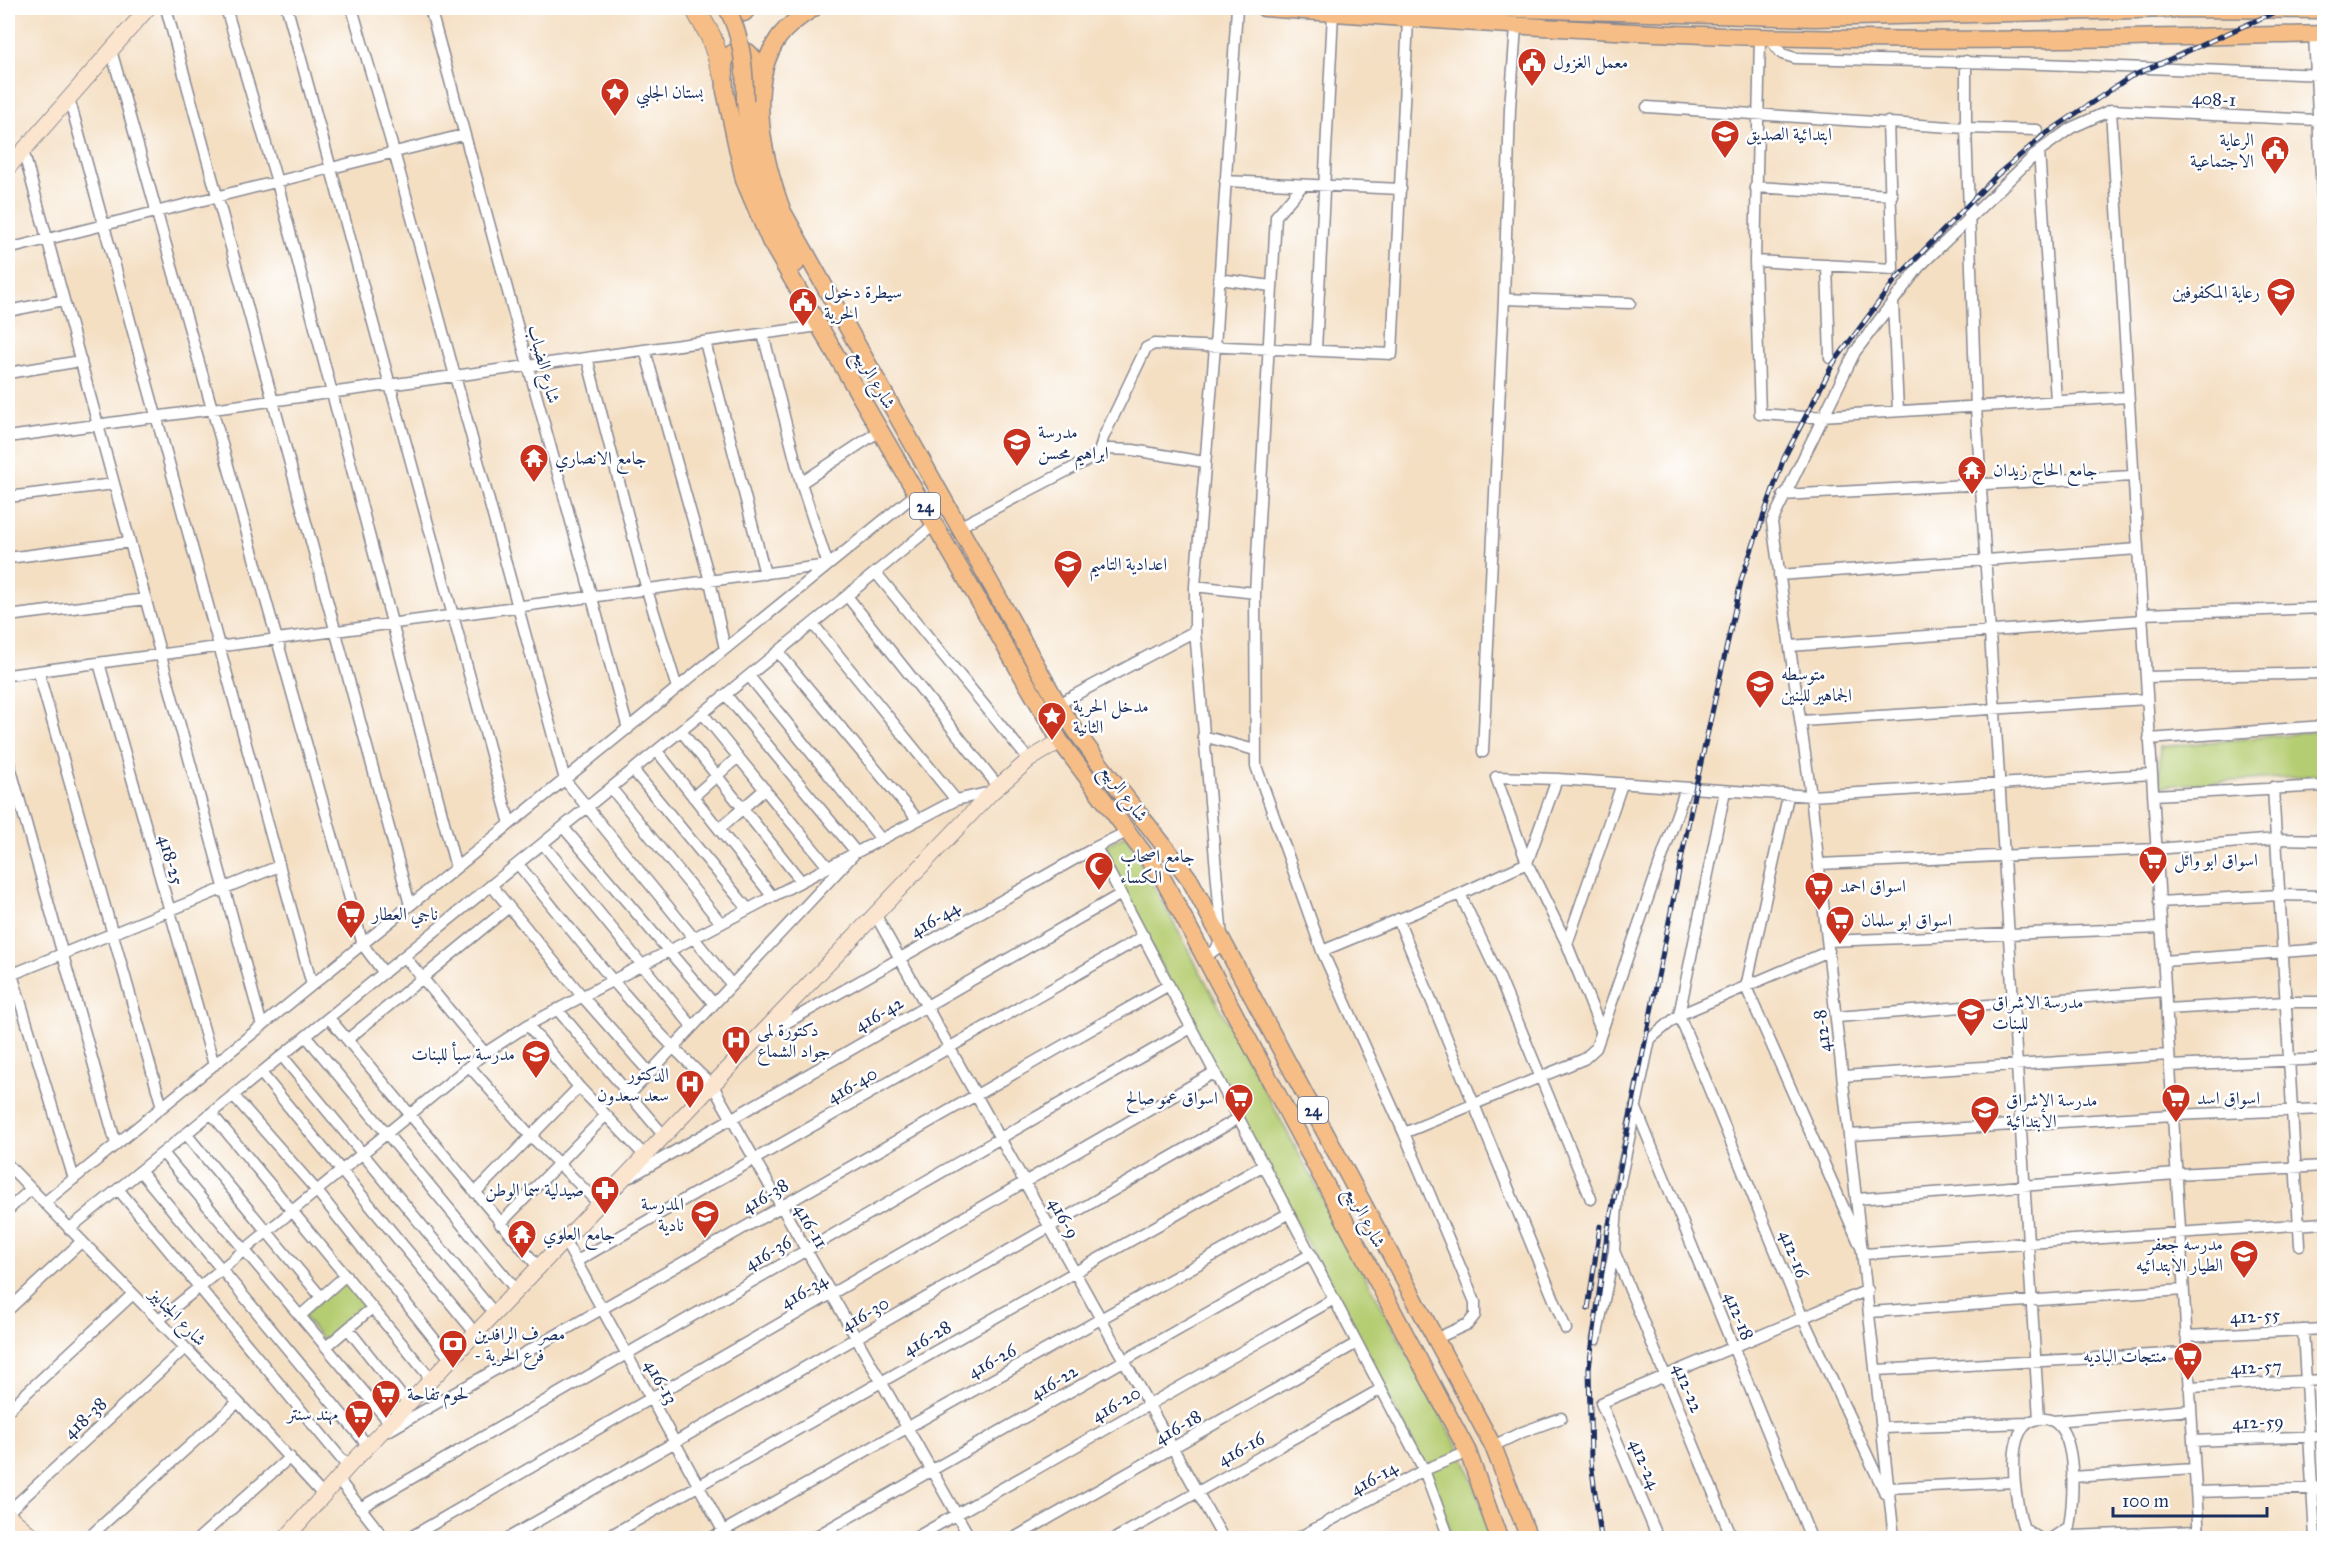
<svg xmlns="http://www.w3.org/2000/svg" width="2332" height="1546" viewBox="0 0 2332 1546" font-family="'IM FELL Great Primer',Amiri,serif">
	<rect width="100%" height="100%" fill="#fff"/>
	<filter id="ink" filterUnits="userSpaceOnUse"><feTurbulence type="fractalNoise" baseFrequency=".0167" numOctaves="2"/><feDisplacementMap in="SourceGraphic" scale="12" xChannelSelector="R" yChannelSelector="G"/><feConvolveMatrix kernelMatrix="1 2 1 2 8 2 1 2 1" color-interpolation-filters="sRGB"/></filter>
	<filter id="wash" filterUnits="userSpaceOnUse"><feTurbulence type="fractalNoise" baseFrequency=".008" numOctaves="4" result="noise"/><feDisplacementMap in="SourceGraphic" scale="24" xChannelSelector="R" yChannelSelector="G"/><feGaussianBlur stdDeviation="1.35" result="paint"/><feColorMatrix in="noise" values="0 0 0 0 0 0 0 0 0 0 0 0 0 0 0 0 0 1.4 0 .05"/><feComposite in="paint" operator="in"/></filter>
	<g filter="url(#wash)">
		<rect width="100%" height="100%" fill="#f4dfc3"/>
		<path fill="#b5cd72" stroke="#687e68" stroke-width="1.5" d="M 2324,731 L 2324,775 L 2159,786 L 2160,747 Z
			M 1126,835 L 1464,1458 L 1494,1538 L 1453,1538 L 1430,1475 L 1099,848 Z
			M 345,1278 L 369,1308 L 326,1344 L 303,1316 Z"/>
	</g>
	<g filter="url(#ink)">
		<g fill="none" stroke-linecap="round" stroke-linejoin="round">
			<g stroke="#888790" stroke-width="13">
				<path id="street" d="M 166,8 L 410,905
					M 226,8 L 277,182 L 456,868
					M 287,8 L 510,824
					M 352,8 L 394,152 L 565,780 L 732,985
					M 430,8 L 628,729
					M 2314,34 L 2324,236
					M 1760,37 L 1755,261 L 1760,414 L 1805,417 L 2128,397
					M 1769,38 L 1782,54 L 1795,58 L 2043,64 L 2324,75
					M 111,50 L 363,945 L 384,973
					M 1966,61 L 1966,128 L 1976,408 L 2039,1419
					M 69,98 L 312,985
					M 1647,107 L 1966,128 L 2037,130
					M 2111,110 L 2199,1538
					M 23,150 L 262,1026
					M 2039,151 L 2056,400
					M 1225,181 L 1401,189
					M 1303,185 L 1276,216 L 1255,593 L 1256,766 L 1322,951 L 1404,1133 L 1475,1302 L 1475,1315 L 1468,1324 L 1435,1339
					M 1755,187 L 1892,195
					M 8,249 L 463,135
					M 1755,261 L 1893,269 L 1888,122
					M 1827,265 L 1830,358
					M 1219,279 L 1271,286
					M 1504,299 L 1630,303
					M 1893,303 L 1898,411
					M 8,311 L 64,300
					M 705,342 L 765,574
					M 645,350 L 710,581 L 725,649
					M 1316,350 L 1333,13
					M 587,358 L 647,590 L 677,688
					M 8,373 L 81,361
					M 8,437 L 819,326
					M 1099,453 L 1103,438 L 1146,348 L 1154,344 L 1392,354 L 1408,19
					M 801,483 L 881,430
					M 1783,495 L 2133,476
					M 8,497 L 114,484
					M 959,527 L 1109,449 L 1133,450 L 1204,462
					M 8,558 L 130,542
					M 876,573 L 1029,760
					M 1779,575 L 2138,549
					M 1195,586 L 1255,593
					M 847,596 L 998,786
					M 2142,614 L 2324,608
					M 8,616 L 146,599
					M 813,624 L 956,800
					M 1790,646 L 2142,620
					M 778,652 L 918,820
					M 99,663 L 214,1065
					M 38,671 L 162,1107
					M 8,675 L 828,565 L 801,483 L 763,334
					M 749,676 L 881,839
					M 2146,677 L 2324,673
					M 1058,704 L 1195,631
					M 703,714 L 828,867
					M 1801,721 L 2147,699
					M 681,731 L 801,881
					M 1203,736 L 1255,750
					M 2149,739 L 2324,726
					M 657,751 L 772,896
					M 1483,752 L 1504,299 L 1510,108 L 1516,27
					M 8,759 L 116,1144
					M 633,770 L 748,909
					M 2273,787 L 2300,1245
					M 611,788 L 721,923
					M 1725,791 L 1679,1015 L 1802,1316 L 1885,1493
					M 2153,795 L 2324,786
					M 1788,796 L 1746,987 L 1864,1254 L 2324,1223
					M 693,797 L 738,757
					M 563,827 L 714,1004
					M 719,829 L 765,789
					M 543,844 L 692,1026
					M 1096,847 L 1424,1470 L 1449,1538
					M 518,864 C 580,941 640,1019 713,1086 L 970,1538
					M 1819,864 L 2156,849 L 2276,839 L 2324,840
					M 491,885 L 582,996 L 649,1072
					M 1460,894 L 1500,979 L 1591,1199
					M 2159,902 L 2280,895 L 2324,896
					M 875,914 L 1223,1538
					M 1398,919 L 1566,1329
					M 1828,941 L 2161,928
					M 1567,944 L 1622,784
					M 1322,951 L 1460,894 L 1527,863 L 1557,779
					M 404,956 L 485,1053
					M 1204,958 L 1216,949 L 1222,938 L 1195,631 L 1195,586 L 1215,347 L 1237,8
					M 8,961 L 74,1179
					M 2163,961 L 2324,949
					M 8,976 L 279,866
					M 557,1009 L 665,1137
					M 2166,1009 L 2286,1002 L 2324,1002
					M 1837,1017 L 2165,991
					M 329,1018 L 539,1268
					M 528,1025 L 579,1087 L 646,1157
					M 1601,1030 L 1567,944 L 1527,863 L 1496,777 L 1557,779 L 1811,796 L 2152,774
					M 765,1035 L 1096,847 L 1129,831
					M 306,1036 L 517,1291
					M 348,1039 L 509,907
					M 282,1056 L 495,1314
					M 469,1066 L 530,1135 L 600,1205
					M 2170,1066 L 2324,1059
					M 261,1073 L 476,1334
					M 1843,1076 L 2169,1055
					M 233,1095 L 317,1191 L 451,1360
					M 628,1096 L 856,852 L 726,695
					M 1635,1106 L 1811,1538
					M 211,1113 L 432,1380
					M 1404,1133 L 1584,1059 L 1596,1048 L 1686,788
					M 186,1134 L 321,1297
					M 1850,1135 L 2173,1115 L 2324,1109
					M 163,1153 L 390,1423
					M 8,1165 L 238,1402 L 323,1495
					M 140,1171 L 368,1446
					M 630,1177 L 1121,894
					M 118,1189 L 348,1467
					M 475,1193 L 579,1087
					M 1857,1199 L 2176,1174 L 2324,1166
					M 44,1203 L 917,493
					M 8,1210 L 31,1189
					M 500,1224 L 605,1116
					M 69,1229 L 935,524
					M 565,1241 L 727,1538
					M 1614,1251 L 1732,1538
					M 577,1261 L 1144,936
					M 8,1310 L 82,1241
					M 1870,1312 L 2183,1290
					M 300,1316 L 346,1275
					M 159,1320 L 485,1053 L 528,1025 L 956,800 L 991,792
					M 348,1329 L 408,1404
					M 2303,1330 L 2315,1538
					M 2186,1336 L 2324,1329
					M 1596,1339 L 1614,1251 L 1618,1191 L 1650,1039 L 1679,1015 L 1829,951
					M 326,1347 L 372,1308
					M 1877,1370 L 2187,1353
					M 2189,1387 L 2324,1380
					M 8,1410 L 133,1294
					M 2053,1421 L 2191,1410
					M 1883,1428 L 2027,1423
					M 388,1431 L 1169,985
					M 2193,1441 L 2324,1436
					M 1493,1446 L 1520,1433 L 1561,1418
					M 2072,1477 L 2194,1469
					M 338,1479 L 384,1538
					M 1888,1488 L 2014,1482
					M 2196,1492 L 2324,1488
					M 360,1508 L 1191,1028
					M 8,1512 L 185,1348
					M 2062,1534 L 2072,1536 L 2198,1531
					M 88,1538 L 238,1402
					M 199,1538 L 290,1457
					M 409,1538 L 1215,1072
					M 508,1538 L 1239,1118
					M 606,1538 L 1264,1165
					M 711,1538 L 1289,1213
					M 813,1538 L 1311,1254
					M 915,1538 L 1334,1299
					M 1014,1538 L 1357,1343
					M 1116,1538 L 1381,1389
					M 1298,1538 L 1424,1470 L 1468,1452
					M 1658,1538 L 1601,1403 L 1868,1290
					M 1894,1538 L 1811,796 L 1772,522 L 1855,352 L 1919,267 L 2039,151 L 2071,128 L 2111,110 L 2317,120
					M 2039,1538 L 2024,1529 C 2016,1506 2000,1421 2040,1419 C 2048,1418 2055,1421 2060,1427 C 2077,1449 2073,1501 2069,1527 L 2052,1538"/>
			</g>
			<g stroke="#888790" stroke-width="17">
				<path id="secondary" d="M 8,168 L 148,8
					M 8,1515 L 35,1538
					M 286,1538 L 348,1467 L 992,792 L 1029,760 L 1060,741"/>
			</g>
			<g stroke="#888790" stroke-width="19">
				<path id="primary" d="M 814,8 C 801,16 789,24 779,37 C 745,85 764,162 783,212 L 1058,704 C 1097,766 1147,821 1190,880 L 1493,1446 L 1529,1538
					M 1264,8 C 1429,20 1594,32 1759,37 C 1948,43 2136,38 2324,34
					M 1484,8 L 1815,18 L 2174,9 L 2324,10
					M 744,13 L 748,8
					M 734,52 L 726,58 L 724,64 L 725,91 L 744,180 L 770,241 L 1060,741 L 1163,879 L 1468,1452 L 1499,1538
					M 748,52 L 759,64 L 762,79
					M 745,100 C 750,163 765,209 796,264"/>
			</g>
			<g stroke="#888790" stroke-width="22">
				<path id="highway" d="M 695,8 L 711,37 L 723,73"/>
			</g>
			<use href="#street" stroke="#fff" stroke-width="10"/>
			<use href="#secondary" stroke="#fbe5cf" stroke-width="15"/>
			<use href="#primary" stroke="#f6be86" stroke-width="16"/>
			<use href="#highway" stroke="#f6be86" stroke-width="20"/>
			<g stroke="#1b2f5e" stroke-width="5">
				<path id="rail" d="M 1588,1309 L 1600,1226
					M 1601,1538 L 1591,1462 L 1589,1368 L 1607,1234 L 1695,790 L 1742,577 L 1784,458 L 1833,364 L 1896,279 L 1997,175 L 2044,135 L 2130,77 L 2284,8"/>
			</g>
			<use href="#rail" stroke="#fff" stroke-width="3" stroke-dasharray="9" stroke-linecap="butt"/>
			<g stroke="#888790" stroke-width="19" stroke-linecap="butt">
				<path id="primary-bridge" d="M 727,8 C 742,37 745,67 745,100"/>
			</g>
			<use href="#primary-bridge" stroke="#f6be86" stroke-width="16"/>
		</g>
	</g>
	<defs>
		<g id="civic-pin" transform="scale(1.5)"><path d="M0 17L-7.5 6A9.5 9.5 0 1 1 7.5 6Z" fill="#c8321e" stroke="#fff"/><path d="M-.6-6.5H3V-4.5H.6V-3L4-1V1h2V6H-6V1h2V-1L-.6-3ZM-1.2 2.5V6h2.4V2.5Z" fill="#fff"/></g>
		<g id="sight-pin" transform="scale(1.5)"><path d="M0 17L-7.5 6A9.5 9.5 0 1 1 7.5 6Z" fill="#c8321e" stroke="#fff"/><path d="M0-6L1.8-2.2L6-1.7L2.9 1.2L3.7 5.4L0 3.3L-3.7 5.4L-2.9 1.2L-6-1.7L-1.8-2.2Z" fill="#fff"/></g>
		<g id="school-pin" transform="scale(1.5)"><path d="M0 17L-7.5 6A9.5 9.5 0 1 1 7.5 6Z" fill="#c8321e" stroke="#fff"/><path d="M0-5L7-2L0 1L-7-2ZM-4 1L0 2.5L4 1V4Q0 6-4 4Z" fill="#fff"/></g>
		<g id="temple-pin" transform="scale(1.5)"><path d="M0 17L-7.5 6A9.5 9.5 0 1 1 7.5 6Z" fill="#c8321e" stroke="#fff"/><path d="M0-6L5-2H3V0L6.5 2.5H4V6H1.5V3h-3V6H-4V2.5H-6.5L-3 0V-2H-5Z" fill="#fff"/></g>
		<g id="supermarket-pin" transform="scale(1.5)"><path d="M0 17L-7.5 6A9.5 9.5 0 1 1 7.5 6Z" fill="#c8321e" stroke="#fff"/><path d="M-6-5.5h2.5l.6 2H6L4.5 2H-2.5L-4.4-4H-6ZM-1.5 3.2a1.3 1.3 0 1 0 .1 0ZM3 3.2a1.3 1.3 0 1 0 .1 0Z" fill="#fff"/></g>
		<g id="mosque-pin" transform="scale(1.5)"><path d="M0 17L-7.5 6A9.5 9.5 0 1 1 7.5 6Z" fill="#c8321e" stroke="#fff"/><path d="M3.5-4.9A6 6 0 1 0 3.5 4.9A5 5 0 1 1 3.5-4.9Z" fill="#fff"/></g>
		<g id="hospital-pin" transform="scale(1.5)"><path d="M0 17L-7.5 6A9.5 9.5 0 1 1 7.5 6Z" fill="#c8321e" stroke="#fff"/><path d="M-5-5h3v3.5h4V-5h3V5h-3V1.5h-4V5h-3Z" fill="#fff"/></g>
		<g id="pharmacy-pin" transform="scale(1.5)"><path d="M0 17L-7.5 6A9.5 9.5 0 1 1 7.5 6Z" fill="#c8321e" stroke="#fff"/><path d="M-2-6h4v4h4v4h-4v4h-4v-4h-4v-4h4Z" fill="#fff"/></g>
		<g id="bank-pin" transform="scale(1.5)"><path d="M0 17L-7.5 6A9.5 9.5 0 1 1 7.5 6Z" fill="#c8321e" stroke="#fff"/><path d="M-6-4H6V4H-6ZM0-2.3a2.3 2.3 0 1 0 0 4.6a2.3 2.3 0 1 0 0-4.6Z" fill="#fff"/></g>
	</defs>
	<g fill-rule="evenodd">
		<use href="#civic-pin" x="1532" y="62"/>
		<use href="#sight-pin" x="615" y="92"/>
		<use href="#school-pin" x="1725" y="134"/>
		<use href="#civic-pin" x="2275" y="150"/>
		<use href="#school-pin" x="2281" y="292"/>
		<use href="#civic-pin" x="803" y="302"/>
		<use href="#school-pin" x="1017" y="442"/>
		<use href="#temple-pin" x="534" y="458"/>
		<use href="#temple-pin" x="1972" y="470"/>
		<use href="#school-pin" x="1068" y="564"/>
		<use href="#school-pin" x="1760" y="684"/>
		<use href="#sight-pin" x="1052" y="716"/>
		<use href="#supermarket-pin" x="2153" y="860"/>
		<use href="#mosque-pin" x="1099" y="866"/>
		<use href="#supermarket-pin" x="1819" y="886"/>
		<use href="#supermarket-pin" x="351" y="914"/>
		<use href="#supermarket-pin" x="1840" y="920"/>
		<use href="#school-pin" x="1971" y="1012"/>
		<use href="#hospital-pin" x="736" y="1040"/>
		<use href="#school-pin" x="536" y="1054"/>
		<use href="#hospital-pin" x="690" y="1084"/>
		<use href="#supermarket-pin" x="1239" y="1098"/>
		<use href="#supermarket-pin" x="2176" y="1098"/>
		<use href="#school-pin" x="1985" y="1110"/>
		<use href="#pharmacy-pin" x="605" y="1190"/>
		<use href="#school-pin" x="705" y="1214"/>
		<use href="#temple-pin" x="522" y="1234"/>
		<use href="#school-pin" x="2244" y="1254"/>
		<use href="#bank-pin" x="453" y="1344"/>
		<use href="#supermarket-pin" x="2188" y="1356"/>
		<use href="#supermarket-pin" x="386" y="1394"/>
		<use href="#supermarket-pin" x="359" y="1414"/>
	</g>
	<g text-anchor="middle" stroke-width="5" stroke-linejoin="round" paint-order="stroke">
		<g fill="#fff" stroke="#5f6d8e" stroke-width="1.5">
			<rect x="910" y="493" width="30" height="26" rx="4.5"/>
			<rect x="1298" y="1097" width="30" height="26" rx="4.5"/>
		</g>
		<g font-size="16" font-weight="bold" fill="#1b2f5e">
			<text x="925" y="512">24</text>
			<text x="1313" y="1116">24</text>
		</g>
		<g font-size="18" fill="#1b2f5e" stroke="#fff" text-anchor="start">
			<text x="1553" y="68">معمل الغزول</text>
			<text x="636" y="98">بستان الجلبي</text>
			<text x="1746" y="140">ابتدائية الصديق</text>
			<text x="2254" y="146" text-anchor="end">الرعاية<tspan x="2254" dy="21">الاجتماعية</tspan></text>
			<text x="824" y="298">سيطرة دخول<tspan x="824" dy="21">الحرية</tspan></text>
			<text x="2260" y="298" text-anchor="end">رعاية المكفوفين</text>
			<text x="1038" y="438">مدرسة<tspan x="1038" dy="21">ابراهيم محسن</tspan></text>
			<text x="555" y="464">جامع الانصاري</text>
			<text x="1993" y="476">جامع الحاج زيدان</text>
			<text x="1089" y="570">اعدادية التاميم</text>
			<text x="1781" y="680">متوسطه<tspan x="1781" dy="21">الجماهير للبنين</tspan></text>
			<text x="1073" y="712">مدخل الحرية<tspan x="1073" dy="21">الثانية</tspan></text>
			<text x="1120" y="862">جامع اصحاب<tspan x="1120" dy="21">الکساء</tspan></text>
			<text x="2174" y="866">اسواق ابو وائل</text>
			<text x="1840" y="892">اسواق احمد</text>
			<text x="372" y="920">ناجي العطار</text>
			<text x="1861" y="926">اسواق ابو سلمان</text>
			<text x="1992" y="1008">مدرسة الاشراق<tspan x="1992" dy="21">للبنات</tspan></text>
			<text x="757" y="1036">دكتورة لمى<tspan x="757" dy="21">جواد الشماع</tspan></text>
			<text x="515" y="1060" text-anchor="end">مدرسة سبأ للبنات</text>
			<text x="669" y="1080" text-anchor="end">الدكتور<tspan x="669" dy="21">سعد سعدون</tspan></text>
			<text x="1218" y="1104" text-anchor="end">اسواق عمو صالح</text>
			<text x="2197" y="1104">اسواق اسد</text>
			<text x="2006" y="1106">مدرسة الإشراق<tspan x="2006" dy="21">الابتدائية</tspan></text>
			<text x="584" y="1196" text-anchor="end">صيدلية سما الوطن</text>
			<text x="684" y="1210" text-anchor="end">المدرسة<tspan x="684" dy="21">نادية</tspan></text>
			<text x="543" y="1240">جامع العلوي</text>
			<text x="2223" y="1250" text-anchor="end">مدرسه جعفر<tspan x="2223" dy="21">الطيار الابتدائيه</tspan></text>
			<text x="474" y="1340">مصرف الرافدين<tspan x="474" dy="21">- فرع الحرية</tspan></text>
			<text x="2167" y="1362" text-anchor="end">منتجات الباديه</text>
			<text x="407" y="1400">لحوم تفاحة</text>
			<text x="338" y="1420" text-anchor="end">مهند سنتر</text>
		</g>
		<g font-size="18" fill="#1b2f5e" stroke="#fff">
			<text transform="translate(2214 99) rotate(3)" y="6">408-1</text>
			<text transform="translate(544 364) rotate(75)" y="6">شارع الضباب</text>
			<text transform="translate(874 379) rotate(59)" y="6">شارع الربيع</text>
			<text transform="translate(1124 793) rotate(53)" y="6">شارع الربيع</text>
			<text transform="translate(171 860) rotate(74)" y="6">418-25</text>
			<text transform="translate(935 919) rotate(-30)" y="6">416-44</text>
			<text transform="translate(879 1014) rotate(-30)" y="6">416-42</text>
			<text transform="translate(1822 1031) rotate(-97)" y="6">412-8</text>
			<text transform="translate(852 1085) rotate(-30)" y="6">416-40</text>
			<text transform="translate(765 1196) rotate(-30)" y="6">416-38</text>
			<text transform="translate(1365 1217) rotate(62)" y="6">شارع الربيع</text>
			<text transform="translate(1064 1218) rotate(61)" y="6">416-9</text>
			<text transform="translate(811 1226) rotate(60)" y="6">416-11</text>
			<text transform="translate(768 1253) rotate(-30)" y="6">416-36</text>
			<text transform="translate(1794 1254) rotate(68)" y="6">412-16</text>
			<text transform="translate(804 1291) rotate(-30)" y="6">416-34</text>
			<text transform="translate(865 1314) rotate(-30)" y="6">416-30</text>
			<text transform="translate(1739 1316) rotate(68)" y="6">412-18</text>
			<text transform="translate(2255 1316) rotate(-3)" y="6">412-55</text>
			<text transform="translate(178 1317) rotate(46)" y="6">شارع الجنابيز</text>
			<text transform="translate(927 1338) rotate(-30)" y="6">416-28</text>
			<text transform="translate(992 1361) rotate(-29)" y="6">416-26</text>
			<text transform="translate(2256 1367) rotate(-3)" y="6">412-57</text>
			<text transform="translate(661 1382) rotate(61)" y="6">416-13</text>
			<text transform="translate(1054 1382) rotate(-30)" y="6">416-22</text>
			<text transform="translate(1688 1388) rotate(68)" y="6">412-22</text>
			<text transform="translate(1116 1404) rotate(-30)" y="6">416-20</text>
			<text transform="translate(85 1418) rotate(-43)" y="6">418-38</text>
			<text transform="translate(2258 1422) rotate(-2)" y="6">412-59</text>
			<text transform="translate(1178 1427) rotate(-30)" y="6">416-18</text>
			<text transform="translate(1241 1449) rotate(-29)" y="6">416-16</text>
			<text transform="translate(1645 1464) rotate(67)" y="6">412-24</text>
			<text transform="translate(1374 1478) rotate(-29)" y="6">416-14</text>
		</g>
	</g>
	<rect width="2332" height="1546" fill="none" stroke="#fff" stroke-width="30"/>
	<path d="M2113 1507v9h154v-9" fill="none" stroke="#1b2f5e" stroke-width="3"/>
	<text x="2122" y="1507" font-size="18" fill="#1b2f5e" stroke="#ffffff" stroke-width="4.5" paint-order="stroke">100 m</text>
</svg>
